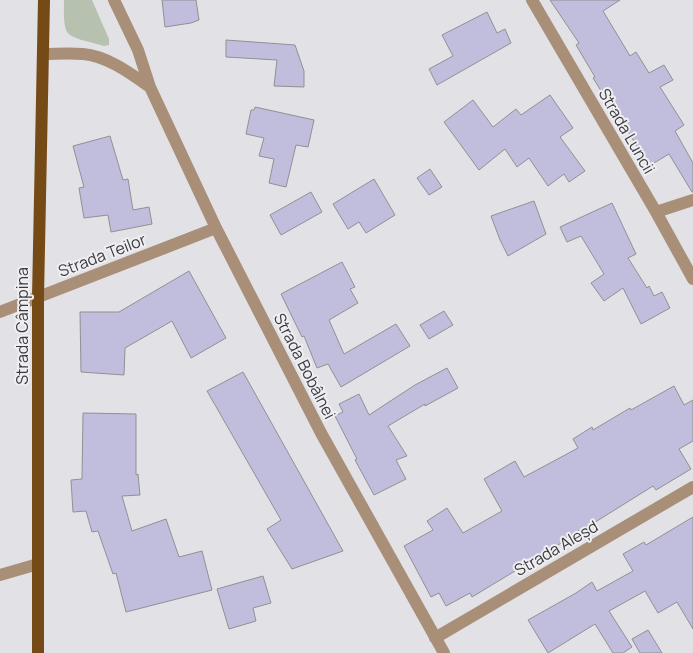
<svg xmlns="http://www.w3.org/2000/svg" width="693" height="653" viewBox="0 0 693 653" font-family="Manrope,sans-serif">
	<rect width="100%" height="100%" fill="#e1e1e6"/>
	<path fill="#b6c2af" d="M 64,0 L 92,0 L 109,39 L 109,45 L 104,46 C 95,43 71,39 67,32 C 63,25 64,8 64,0 Z"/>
	<path fill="#c1bddc" stroke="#919095" d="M 162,0 L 196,0 L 199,20 L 191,23 L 165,27 Z
		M 550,0 L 620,0 L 603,11 L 630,56 L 636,52 L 649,73 L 664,65 L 673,80 L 660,87 L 684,125 L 675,131 L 693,163 L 693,192 L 692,192 L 669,154 L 649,166 L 616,112 L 615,113 L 593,78 L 595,77 L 576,45 L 579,43 Z
		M 487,12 L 497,33 L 505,29 L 511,43 L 437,85 L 429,69 L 453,56 L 442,35 Z
		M 226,40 L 295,45 L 304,71 L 304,87 L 274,86 L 277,60 L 226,57 Z
		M 550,95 L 573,128 L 560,137 L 585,171 L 569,182 L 564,174 L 548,186 L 529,158 L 517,167 L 505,149 L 479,170 L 444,122 L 473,100 L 493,127 L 516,109 L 521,115 Z
		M 255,107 L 314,120 L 308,147 L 296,145 L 286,187 L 269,183 L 274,159 L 259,156 L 264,138 L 246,134 L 251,110 L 254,110 Z
		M 110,136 L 123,180 L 128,179 L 133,210 L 149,207 L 152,224 L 111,232 L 108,215 L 84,218 L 79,188 L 84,187 L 73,146 Z
		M 430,169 L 442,187 L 429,195 L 417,178 Z
		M 374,179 L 395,215 L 366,233 L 359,222 L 348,229 L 333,204 Z
		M 311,192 L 322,212 L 281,235 L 270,215 Z
		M 534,201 L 546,234 L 508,256 L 500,240 L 491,216 Z
		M 612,203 L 636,254 L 628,258 L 647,288 L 649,286 L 654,296 L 662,292 L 670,308 L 641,324 L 623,288 L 604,301 L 591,283 L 604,274 L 581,236 L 567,242 L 560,227 Z
		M 342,262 L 355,287 L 350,289 L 358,303 L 329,320 L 344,354 L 396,324 L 410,346 L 341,387 L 328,364 L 317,368 L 304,336 L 302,337 L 281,294 Z
		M 189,271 L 226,338 L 191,358 L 172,321 L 125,348 L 124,375 L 81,372 L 80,312 L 119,312 Z
		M 444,311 L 453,325 L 429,339 L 420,325 Z
		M 447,368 L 458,388 L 425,406 L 425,404 L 388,426 L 407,456 L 396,460 L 406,479 L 374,495 L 355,460 L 357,459 L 335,416 L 343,412 L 339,404 L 359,394 L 369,415 L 415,385 Z
		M 243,372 L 343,551 L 292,569 L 267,529 L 281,520 L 207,391 Z
		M 674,386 L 684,405 L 693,400 L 693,441 L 679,449 L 691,469 L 656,490 L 653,486 L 597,521 L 561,540 L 563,542 L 472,597 L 470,593 L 446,606 L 439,593 L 431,597 L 404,546 L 433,530 L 427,521 L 447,508 L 463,533 L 502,511 L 484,479 L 515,461 L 524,477 L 578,448 L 573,439 L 592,427 L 593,430 L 630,408 L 631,410 Z
		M 83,413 L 136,414 L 136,475 L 138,474 L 140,495 L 122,496 L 132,531 L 166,519 L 179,557 L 202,551 L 212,590 L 126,612 L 116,573 L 113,574 L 98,531 L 92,532 L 86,511 L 73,512 L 71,480 L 82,479 Z
		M 693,517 L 693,629 L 677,602 L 658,613 L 645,591 L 609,611 L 632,647 L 623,653 L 613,653 L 595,624 L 548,653 L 528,620 L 576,593 L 592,582 L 597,591 L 633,571 L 623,554 L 644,542 L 646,545 Z
		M 263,576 L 271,603 L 253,608 L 256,621 L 229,629 L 217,589 Z
		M 648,630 L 662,653 L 640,653 L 632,639 Z"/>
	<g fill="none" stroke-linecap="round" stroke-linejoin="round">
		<path stroke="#a98f77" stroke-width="12" d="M 114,0 L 138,50 L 150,87 L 216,228 L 321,433 L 444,653
			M 532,0 L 656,212 L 693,279
			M 43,54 C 56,54 69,53 83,54 C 107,56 130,73 150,87
			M 656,212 L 693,200
			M 0,312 L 216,228
			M 0,575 L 38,564
			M 435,638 L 693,487"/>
		<path stroke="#764a17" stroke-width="12" d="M 38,653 L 38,297 L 44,0"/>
	</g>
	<g text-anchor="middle" stroke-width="4" stroke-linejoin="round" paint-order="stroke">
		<g font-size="16" fill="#3b3b3d" stroke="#eeeef3">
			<text transform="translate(627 131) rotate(60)" y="6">Strada Luncii</text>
			<text transform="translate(102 255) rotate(-21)" y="6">Strada Teilor</text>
			<text transform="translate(22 326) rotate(-90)" y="6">Strada Câmpina</text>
			<text transform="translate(305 366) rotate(63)" y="6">Strada Bobâlnei</text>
			<text transform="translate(556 548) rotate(-30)" y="6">Strada Aleșd</text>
		</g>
	</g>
</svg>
